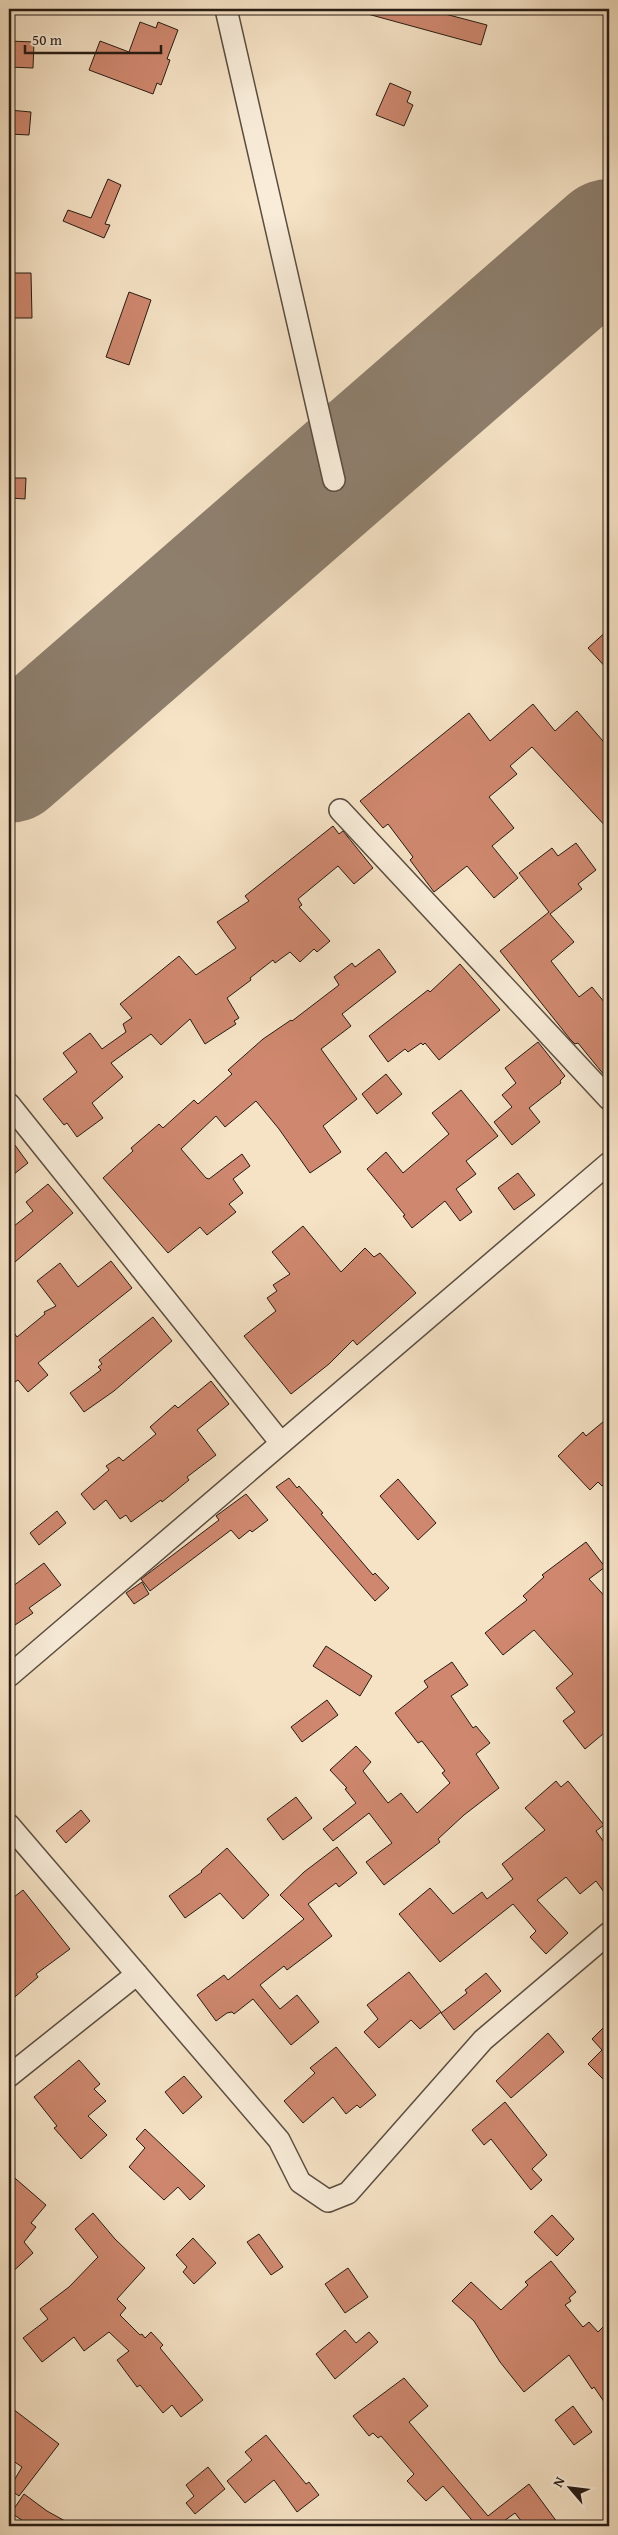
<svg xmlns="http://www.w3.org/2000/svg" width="618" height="2535" viewBox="0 0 618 2535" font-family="'Gentium Book Plus',serif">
	<rect width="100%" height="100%" fill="#f6e3c6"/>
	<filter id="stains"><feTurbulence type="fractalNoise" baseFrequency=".004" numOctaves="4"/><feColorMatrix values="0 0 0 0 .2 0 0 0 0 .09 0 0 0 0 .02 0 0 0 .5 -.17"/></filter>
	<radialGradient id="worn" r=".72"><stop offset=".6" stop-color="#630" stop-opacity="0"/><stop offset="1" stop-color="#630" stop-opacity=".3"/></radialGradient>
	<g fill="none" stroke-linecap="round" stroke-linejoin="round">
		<path stroke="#8e7f6d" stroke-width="122" d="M 9,762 L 609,240"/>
	</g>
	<path fill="#cf886f" stroke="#271b14" d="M 365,9 L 426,9 L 487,25 L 481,45 L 364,13 Z
		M 140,22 L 156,28 L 158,22 L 178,30 L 167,59 L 170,60 L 161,85 L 157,83 L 153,94 L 89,70 L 100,41 L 129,52 Z
		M 9,41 L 34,42 L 33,68 L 9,67 Z
		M 390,83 L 411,92 L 407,102 L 413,105 L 404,126 L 376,115 Z
		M 9,110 L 31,112 L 29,135 L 9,134 Z
		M 108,179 L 121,185 L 105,224 L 110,225 L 104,238 L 63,221 L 68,210 L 91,218 Z
		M 11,273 L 31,273 L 32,318 L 11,318 Z
		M 129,292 L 151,300 L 129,365 L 106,357 Z
		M 12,478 L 26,478 L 25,499 L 11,498 Z
		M 609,629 L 609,671 L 588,648 Z
		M 533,704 L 555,731 L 577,711 L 609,748 L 609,830 L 532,747 L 510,766 L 517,774 L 489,797 L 514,828 L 492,846 L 518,878 L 494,898 L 467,866 L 434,892 L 410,860 L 413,857 L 388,824 L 383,828 L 360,801 L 469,713 L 490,741 Z
		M 333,826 L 339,834 L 343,831 L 373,868 L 354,884 L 338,866 L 298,899 L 302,905 L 299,907 L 330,941 L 317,952 L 314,949 L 300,962 L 290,952 L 275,963 L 273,960 L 250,978 L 251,980 L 227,998 L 239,1018 L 234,1021 L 236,1024 L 205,1044 L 190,1019 L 161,1045 L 151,1034 L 111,1063 L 123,1077 L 92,1103 L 103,1118 L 77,1137 L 67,1123 L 64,1125 L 43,1099 L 77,1072 L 63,1053 L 90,1033 L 102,1049 L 126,1032 L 123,1024 L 132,1018 L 120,1004 L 179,956 L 196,975 L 236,948 L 217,922 L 249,901 L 245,896 Z
		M 576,843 L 596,870 L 578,884 L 582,889 L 550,914 L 574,942 L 551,961 L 579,997 L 592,987 L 609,1008 L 609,1081 L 578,1043 L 575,1044 L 570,1039 L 500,951 L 549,912 L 519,873 L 552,848 L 558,856 Z
		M 379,949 L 396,972 L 342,1014 L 351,1026 L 321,1049 L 357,1099 L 323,1126 L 341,1152 L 310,1173 L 279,1129 L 256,1101 L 225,1127 L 216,1116 L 181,1149 L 206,1178 L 209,1179 L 242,1154 L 250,1166 L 233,1179 L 243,1193 L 229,1204 L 236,1212 L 207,1235 L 200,1227 L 168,1253 L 103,1178 L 133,1151 L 131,1148 L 159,1124 L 163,1128 L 194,1100 L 198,1104 L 232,1074 L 228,1070 L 263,1039 L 291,1020 L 292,1021 L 339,985 L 334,977 L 352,963 L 355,967 Z
		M 460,964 L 500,1010 L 439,1060 L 425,1043 L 423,1045 L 421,1043 L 408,1052 L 405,1049 L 388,1062 L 369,1036 L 428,990 L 430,992 Z
		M 538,1042 L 565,1076 L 560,1081 L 561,1083 L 529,1108 L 540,1122 L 512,1145 L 494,1122 L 512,1107 L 502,1095 L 516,1083 L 505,1068 Z
		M 386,1074 L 402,1094 L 377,1114 L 362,1094 Z
		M 461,1090 L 498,1136 L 466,1161 L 476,1174 L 456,1189 L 472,1212 L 460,1221 L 445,1201 L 412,1228 L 403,1216 L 405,1215 L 367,1169 L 386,1152 L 403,1173 L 449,1134 L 432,1113 Z
		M 9,1137 L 28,1163 L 9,1178 Z
		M 518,1173 L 535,1195 L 514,1210 L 498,1188 Z
		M 48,1184 L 73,1213 L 9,1267 L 9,1230 L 33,1211 L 26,1202 Z
		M 303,1226 L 341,1272 L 365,1248 L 374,1257 L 380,1253 L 416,1293 L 357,1345 L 353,1340 L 329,1364 L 291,1394 L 244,1336 L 276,1311 L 267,1298 L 277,1291 L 273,1285 L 290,1274 L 272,1252 Z
		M 111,1261 L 132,1288 L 38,1363 L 48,1375 L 28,1392 L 18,1380 L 15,1382 L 9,1373 L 9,1325 L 17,1337 L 45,1314 L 44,1312 L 56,1306 L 37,1281 L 60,1263 L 78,1287 Z
		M 153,1317 L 172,1341 L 114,1391 L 84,1412 L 70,1393 L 101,1370 L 98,1367 L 102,1364 L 99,1360 Z
		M 211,1381 L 229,1404 L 197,1430 L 216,1455 L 187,1477 L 189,1480 L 162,1502 L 161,1500 L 131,1522 L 126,1515 L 120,1519 L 106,1500 L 94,1510 L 81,1494 L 109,1470 L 106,1466 L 119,1457 L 123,1461 L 156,1434 L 150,1427 L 175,1405 L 178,1408 Z
		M 609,1417 L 609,1479 L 602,1486 L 598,1482 L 590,1490 L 558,1456 L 583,1432 L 586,1436 Z
		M 289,1478 L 297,1488 L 299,1486 L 323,1513 L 321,1514 L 373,1575 L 375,1573 L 389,1588 L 375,1601 L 276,1487 Z
		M 398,1479 L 436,1523 L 418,1540 L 380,1496 Z
		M 246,1494 L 268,1520 L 252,1532 L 250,1530 L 239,1539 L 231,1530 L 150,1591 L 141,1579 L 219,1520 L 216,1516 Z
		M 57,1511 L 66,1523 L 39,1545 L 30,1533 Z
		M 586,1542 L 605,1567 L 589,1579 L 609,1601 L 609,1729 L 585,1749 L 563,1721 L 575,1712 L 556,1688 L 573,1674 L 534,1630 L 503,1655 L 485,1633 L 527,1600 L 523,1596 L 544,1577 L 542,1575 Z
		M 44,1563 L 61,1585 L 29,1608 L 33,1613 L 9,1629 L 9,1589 Z
		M 142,1582 L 149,1594 L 134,1604 L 126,1593 Z
		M 326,1646 L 372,1676 L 360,1696 L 313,1666 Z
		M 452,1662 L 468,1685 L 451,1696 L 473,1728 L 476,1726 L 490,1743 L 476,1754 L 499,1788 L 464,1815 L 438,1839 L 440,1842 L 384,1885 L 366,1862 L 392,1843 L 369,1813 L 333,1841 L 323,1829 L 356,1803 L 345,1789 L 347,1788 L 330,1770 L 356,1746 L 371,1762 L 363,1771 L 388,1803 L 401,1793 L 417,1813 L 450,1783 L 442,1773 L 445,1771 L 422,1741 L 418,1743 L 395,1713 L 428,1687 L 424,1681 Z
		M 327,1700 L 338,1715 L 302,1742 L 291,1727 Z
		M 556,1781 L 561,1787 L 568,1781 L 604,1825 L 596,1831 L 609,1849 L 609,1899 L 596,1881 L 580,1894 L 566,1877 L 537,1900 L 568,1933 L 546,1954 L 530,1937 L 536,1931 L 513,1904 L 440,1962 L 399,1914 L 430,1888 L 453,1914 L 482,1892 L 487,1899 L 513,1879 L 502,1864 L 545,1830 L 525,1808 Z
		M 296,1797 L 312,1818 L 283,1840 L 267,1819 Z
		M 81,1810 L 90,1821 L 66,1843 L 56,1831 Z
		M 337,1847 L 357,1873 L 339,1887 L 336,1883 L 308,1904 L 332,1936 L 287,1970 L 284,1966 L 260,1985 L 280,2009 L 297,1995 L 319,2022 L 291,2045 L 253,1999 L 234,2014 L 232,2012 L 227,2013 L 216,2021 L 197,1995 L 224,1975 L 228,1980 L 304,1919 L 280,1895 L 304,1872 Z
		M 227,1848 L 269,1895 L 243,1919 L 220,1893 L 185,1918 L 169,1896 L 202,1872 L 201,1871 Z
		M 23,1890 L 70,1949 L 36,1974 L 38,1977 L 9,2002 L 9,1901 Z
		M 409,1972 L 441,2012 L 420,2029 L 411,2020 L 379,2048 L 364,2032 L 378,2019 L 367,2005 Z
		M 486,1973 L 501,1991 L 454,2030 L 441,2013 L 467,1993 L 465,1990 Z
		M 609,2022 L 609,2085 L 588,2064 L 602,2050 L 592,2039 Z
		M 548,2033 L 564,2052 L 511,2098 L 496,2081 Z
		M 336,2047 L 376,2095 L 360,2108 L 357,2105 L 346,2114 L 333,2097 L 303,2123 L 284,2101 L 315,2073 L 310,2068 Z
		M 79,2060 L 100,2084 L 94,2089 L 106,2101 L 88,2116 L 107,2135 L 81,2159 L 54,2128 L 57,2126 L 34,2097 Z
		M 184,2076 L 202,2097 L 183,2114 L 165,2092 Z
		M 505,2102 L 547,2155 L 532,2169 L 542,2180 L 531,2190 L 491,2139 L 484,2145 L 472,2130 Z
		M 145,2129 L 205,2186 L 190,2200 L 178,2187 L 164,2200 L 129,2167 L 145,2148 L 136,2139 Z
		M 9,2173 L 46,2205 L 31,2223 L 36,2227 L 24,2242 L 33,2253 L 9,2275 Z
		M 93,2213 L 115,2239 L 145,2268 L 117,2299 L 126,2308 L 120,2315 L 140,2335 L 142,2334 L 145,2338 L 151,2332 L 163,2345 L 160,2348 L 203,2400 L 181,2417 L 172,2405 L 163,2413 L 140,2385 L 137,2387 L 117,2360 L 129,2351 L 109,2332 L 84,2351 L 74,2337 L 42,2362 L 23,2338 L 48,2319 L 40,2309 L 69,2287 L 98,2257 L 75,2229 Z
		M 552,2215 L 574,2239 L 557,2256 L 534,2232 Z
		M 259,2234 L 283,2267 L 271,2275 L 247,2242 Z
		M 193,2238 L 216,2263 L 194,2284 L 183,2272 L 187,2267 L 176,2255 Z
		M 551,2261 L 576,2292 L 569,2298 L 571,2301 L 565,2305 L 583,2327 L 589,2322 L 598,2332 L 609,2321 L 609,2409 L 594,2387 L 592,2389 L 569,2355 L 524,2392 L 500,2362 L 474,2321 L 452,2301 L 471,2282 L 501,2310 L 528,2285 L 525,2282 Z
		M 348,2268 L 368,2297 L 345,2313 L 325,2284 Z
		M 345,2330 L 356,2343 L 369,2332 L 378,2342 L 335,2379 L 316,2354 Z
		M 404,2378 L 428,2406 L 409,2422 L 488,2516 L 529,2484 L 560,2526 L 525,2526 L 515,2513 L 497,2526 L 474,2526 L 476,2525 L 443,2486 L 426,2501 L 407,2481 L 414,2474 L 381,2436 L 378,2438 L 373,2433 L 369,2436 L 353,2416 Z
		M 9,2406 L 59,2444 L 19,2496 L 9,2489 L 22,2467 L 9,2458 Z
		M 573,2406 L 592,2432 L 574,2445 L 555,2420 Z
		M 266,2435 L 306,2484 L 309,2482 L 319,2495 L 297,2512 L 274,2480 L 245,2503 L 227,2481 L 252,2460 L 245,2452 Z
		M 208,2467 L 225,2489 L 195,2514 L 186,2503 L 194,2496 L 186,2485 Z
		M 24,2494 L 47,2511 L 74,2526 L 31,2526 L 11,2513 Z"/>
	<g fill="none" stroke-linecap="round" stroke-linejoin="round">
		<g stroke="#5b4d40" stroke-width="24">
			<path id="minor" d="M 226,9 L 334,480
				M 340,810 L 609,1099
				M 9,1104 L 281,1443
				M 9,1676 L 609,1163
				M 9,1825 L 279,2140 L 300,2182 L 328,2201 L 348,2193 L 483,2040 L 609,1933
				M 9,2076 L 137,1974"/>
		</g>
		<use href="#minor" stroke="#f9edda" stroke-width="21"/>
	</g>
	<rect width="618" height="2535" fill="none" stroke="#f6e3c6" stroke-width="30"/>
	<rect x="10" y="10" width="598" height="2515" fill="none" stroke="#271b14" stroke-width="2.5"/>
	<rect x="15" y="15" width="588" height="2505" fill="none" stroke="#271b14"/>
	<g transform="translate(570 2488) rotate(298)" stroke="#f9edda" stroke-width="4" paint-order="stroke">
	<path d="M0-4L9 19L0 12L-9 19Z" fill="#271b14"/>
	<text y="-8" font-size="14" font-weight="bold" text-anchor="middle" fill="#271b14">N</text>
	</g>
	<path d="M25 45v8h136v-8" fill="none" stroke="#271b14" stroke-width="2.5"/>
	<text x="32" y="45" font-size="15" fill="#271b14" stroke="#f9edda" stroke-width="4" paint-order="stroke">50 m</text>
	<rect width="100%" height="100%" filter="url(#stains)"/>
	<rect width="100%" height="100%" fill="url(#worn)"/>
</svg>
